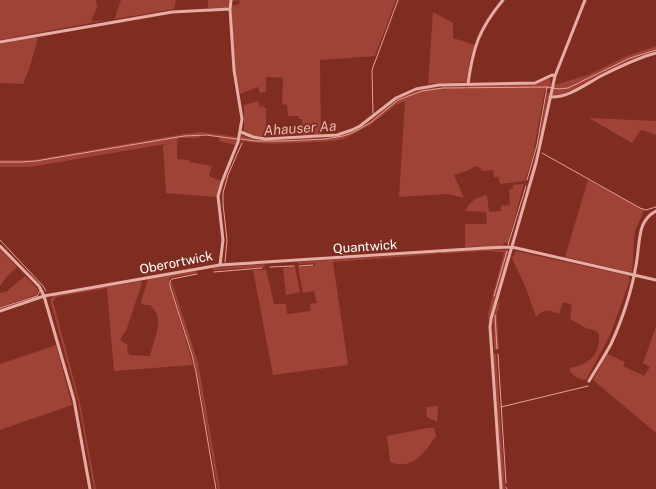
<svg xmlns="http://www.w3.org/2000/svg" width="656" height="489" viewBox="0 0 656 489" font-family="'Public Sans',sans-serif">
	<rect width="100%" height="100%" fill="#7e2d20"/>
	<path fill="#9f4337" d="M 0,0 L 96,0 L 97,7 L 91,21 L 107,20 L 0,40 Z
		M 121,0 L 176,0 L 174,9 L 115,19 L 116,14 Z
		M 208,0 L 229,0 L 228,8 L 208,8 Z
		M 233,0 L 396,0 L 375,56 L 320,60 L 321,135 L 303,136 L 302,119 L 299,119 L 299,116 L 288,116 L 287,105 L 282,104 L 283,78 L 266,77 L 266,92 L 260,93 L 258,87 L 240,94 L 235,69 L 231,6 L 240,4 L 239,0 L 232,1 Z
		M 433,12 L 453,23 L 453,38 L 475,45 L 470,59 L 467,82 L 428,84 Z
		M 35,37 L 38,39 L 29,69 L 23,84 L 0,83 L 0,44 Z
		M 656,46 L 656,51 C 636,56 618,66 599,75 C 585,82 567,96 551,95 L 554,85 L 588,75 L 627,56 Z
		M 549,78 L 551,83 L 550,89 L 545,89 L 533,155 L 525,181 L 500,184 L 498,177 L 494,177 L 493,170 L 482,171 L 479,167 L 476,166 L 467,171 L 454,175 L 464,198 L 448,194 L 399,197 L 405,101 L 418,96 L 396,105 L 370,125 L 344,139 L 334,141 L 317,142 L 271,144 L 239,141 L 241,135 L 252,139 L 260,140 C 287,140 327,142 352,132 C 370,125 381,110 397,100 C 417,87 442,87 465,86 L 465,89 L 468,89 L 468,85 L 535,84 Z
		M 547,93 L 549,93 L 540,143 L 530,179 L 529,179 L 537,151 Z
		M 258,101 L 260,107 L 263,106 L 264,108 L 266,108 L 266,137 L 254,136 L 244,131 L 244,105 Z
		M 589,118 L 656,121 L 656,135 L 643,130 L 640,131 L 632,143 Z
		M 201,132 L 238,137 L 235,145 L 219,141 L 219,136 L 201,134 L 199,138 L 178,138 L 177,142 L 30,167 L 0,167 L 0,160 L 33,160 L 189,133 Z
		M 177,142 L 177,159 L 189,160 L 189,162 L 212,166 L 209,176 L 220,181 L 216,197 L 166,193 L 163,145 Z
		M 588,180 L 644,210 C 642,218 637,224 635,231 C 633,244 634,258 632,271 L 630,272 L 565,257 Z
		M 524,184 L 508,243 L 504,243 L 503,246 L 465,247 L 465,224 L 487,224 L 486,212 L 465,211 C 470,201 477,197 487,195 L 489,212 L 501,211 L 501,205 L 503,205 L 504,206 L 510,205 L 509,189 L 513,189 L 513,185 Z
		M 0,249 L 17,267 L 7,276 L 0,286 Z
		M 487,249 L 509,250 L 489,323 L 488,314 L 504,252 L 485,251 L 441,254 L 441,252 Z
		M 516,251 L 629,276 L 630,280 L 610,335 L 586,380 C 579,379 574,377 570,371 L 570,368 C 590,363 600,356 599,334 L 596,331 L 586,328 L 570,319 L 572,305 L 563,302 L 559,314 C 547,310 546,308 536,317 L 526,288 L 512,258 Z
		M 437,253 L 437,254 L 333,262 L 348,365 L 273,375 L 253,270 L 266,270 L 274,304 L 286,304 L 287,314 L 311,311 L 310,304 L 317,303 L 314,291 L 303,293 L 298,267 L 315,266 L 315,263 L 298,264 L 299,262 Z
		M 264,264 L 265,267 L 213,270 L 213,268 Z
		M 295,267 L 300,292 L 286,295 L 283,268 Z
		M 196,271 L 197,273 L 172,277 L 169,279 L 169,282 L 193,365 L 114,371 L 107,288 L 56,297 L 53,301 L 80,403 L 96,489 L 94,489 L 78,401 L 50,300 L 54,295 L 141,281 L 142,283 L 126,331 L 123,335 L 120,340 L 128,345 L 127,352 L 130,355 L 150,356 C 154,339 166,318 150,305 L 144,305 L 141,302 L 148,279 Z
		M 25,276 L 38,289 L 38,292 L 36,295 L 0,307 L 0,293 L 6,292 Z
		M 172,282 L 198,363 L 220,489 L 218,489 L 196,367 L 171,285 Z
		M 498,303 L 500,303 L 497,314 L 499,349 L 494,350 L 493,320 Z
		M 656,327 L 656,433 L 593,380 L 607,354 L 625,362 L 623,366 L 644,376 L 650,367 L 643,363 Z
		M 56,345 L 72,405 L 0,430 L 0,364 Z
		M 493,354 L 496,354 L 505,489 L 502,489 Z
		M 438,406 L 437,422 L 427,417 L 426,407 Z
		M 428,428 L 434,428 L 436,436 C 425,452 412,471 390,462 L 387,436 Z"/>
	<g fill="none" stroke-linecap="round" stroke-linejoin="round">
		<path stroke="#e9a198" stroke-width="1" d="M 373,113 L 372,70 L 398,0
			M 241,139 L 256,141 L 282,141 L 325,139 L 343,136 L 352,133 L 370,123 L 398,100 L 422,91 L 443,88 L 547,87 L 559,89 L 568,88 L 630,58 L 656,50
			M 542,153 L 640,208 L 646,210 L 656,207
			M 0,162 L 21,162 L 36,161 L 184,136 L 206,135 L 237,139
			M 527,180 L 537,145 L 547,87
			M 0,240 L 43,286 L 46,291
			M 508,245 L 526,186
			M 225,262 L 227,240 L 223,204 L 223,193 L 228,175 L 242,143
			M 299,266 L 313,265
			M 270,267 L 294,266
			M 214,272 L 262,268
			M 197,274 L 172,279 L 170,281 L 170,286 L 192,355 L 196,372 L 216,489
			M 494,296 L 507,251
			M 0,308 L 37,296 L 40,291
			M 495,315 L 497,349
			M 498,354 L 506,483
			M 501,407 L 588,386
			M 506,487 L 507,489"/>
		<path stroke="#e7aca4" stroke-width="3" d="M 0,42 L 172,12 L 230,9
			M 468,84 C 473,47 479,29 503,0
			M 550,97 C 568,98 586,84 601,76 C 619,67 637,58 656,53
			M 241,132 L 253,137 L 266,139 L 337,135 L 352,130 L 360,126 L 396,98 L 416,89 L 439,85 L 535,83 L 552,75 L 555,76
			M 0,246 L 39,286 L 44,296 L 74,400 L 90,489
			M 220,265 L 223,240 L 218,196 L 222,182 L 238,142 L 242,119 L 234,70 L 230,9 L 231,0
			M 0,311 L 44,296 L 220,265 L 485,248 L 512,247 L 656,280
			M 589,381 C 596,369 604,357 611,344 C 624,316 635,281 638,251 C 640,235 640,219 656,211
			M 501,489 L 490,327 L 491,319 L 536,163 L 555,76 L 585,0"/>
	</g>
	<g text-anchor="middle" stroke-width="3.5" stroke-linejoin="round" paint-order="stroke">
		<g font-size="13" fill="#fff" stroke="#7e2d20">
			<text transform="translate(365 246) rotate(-4)" y="5">Quantwick</text>
			<text transform="translate(176 262) rotate(-11)" y="5">Oberortwick</text>
		</g>
		<g font-size="14" font-style="italic" fill="#efb7b0" stroke="#7e2d20">
			<text transform="translate(300 128) rotate(-4)" y="5">Ahauser Aa</text>
		</g>
	</g>
</svg>
